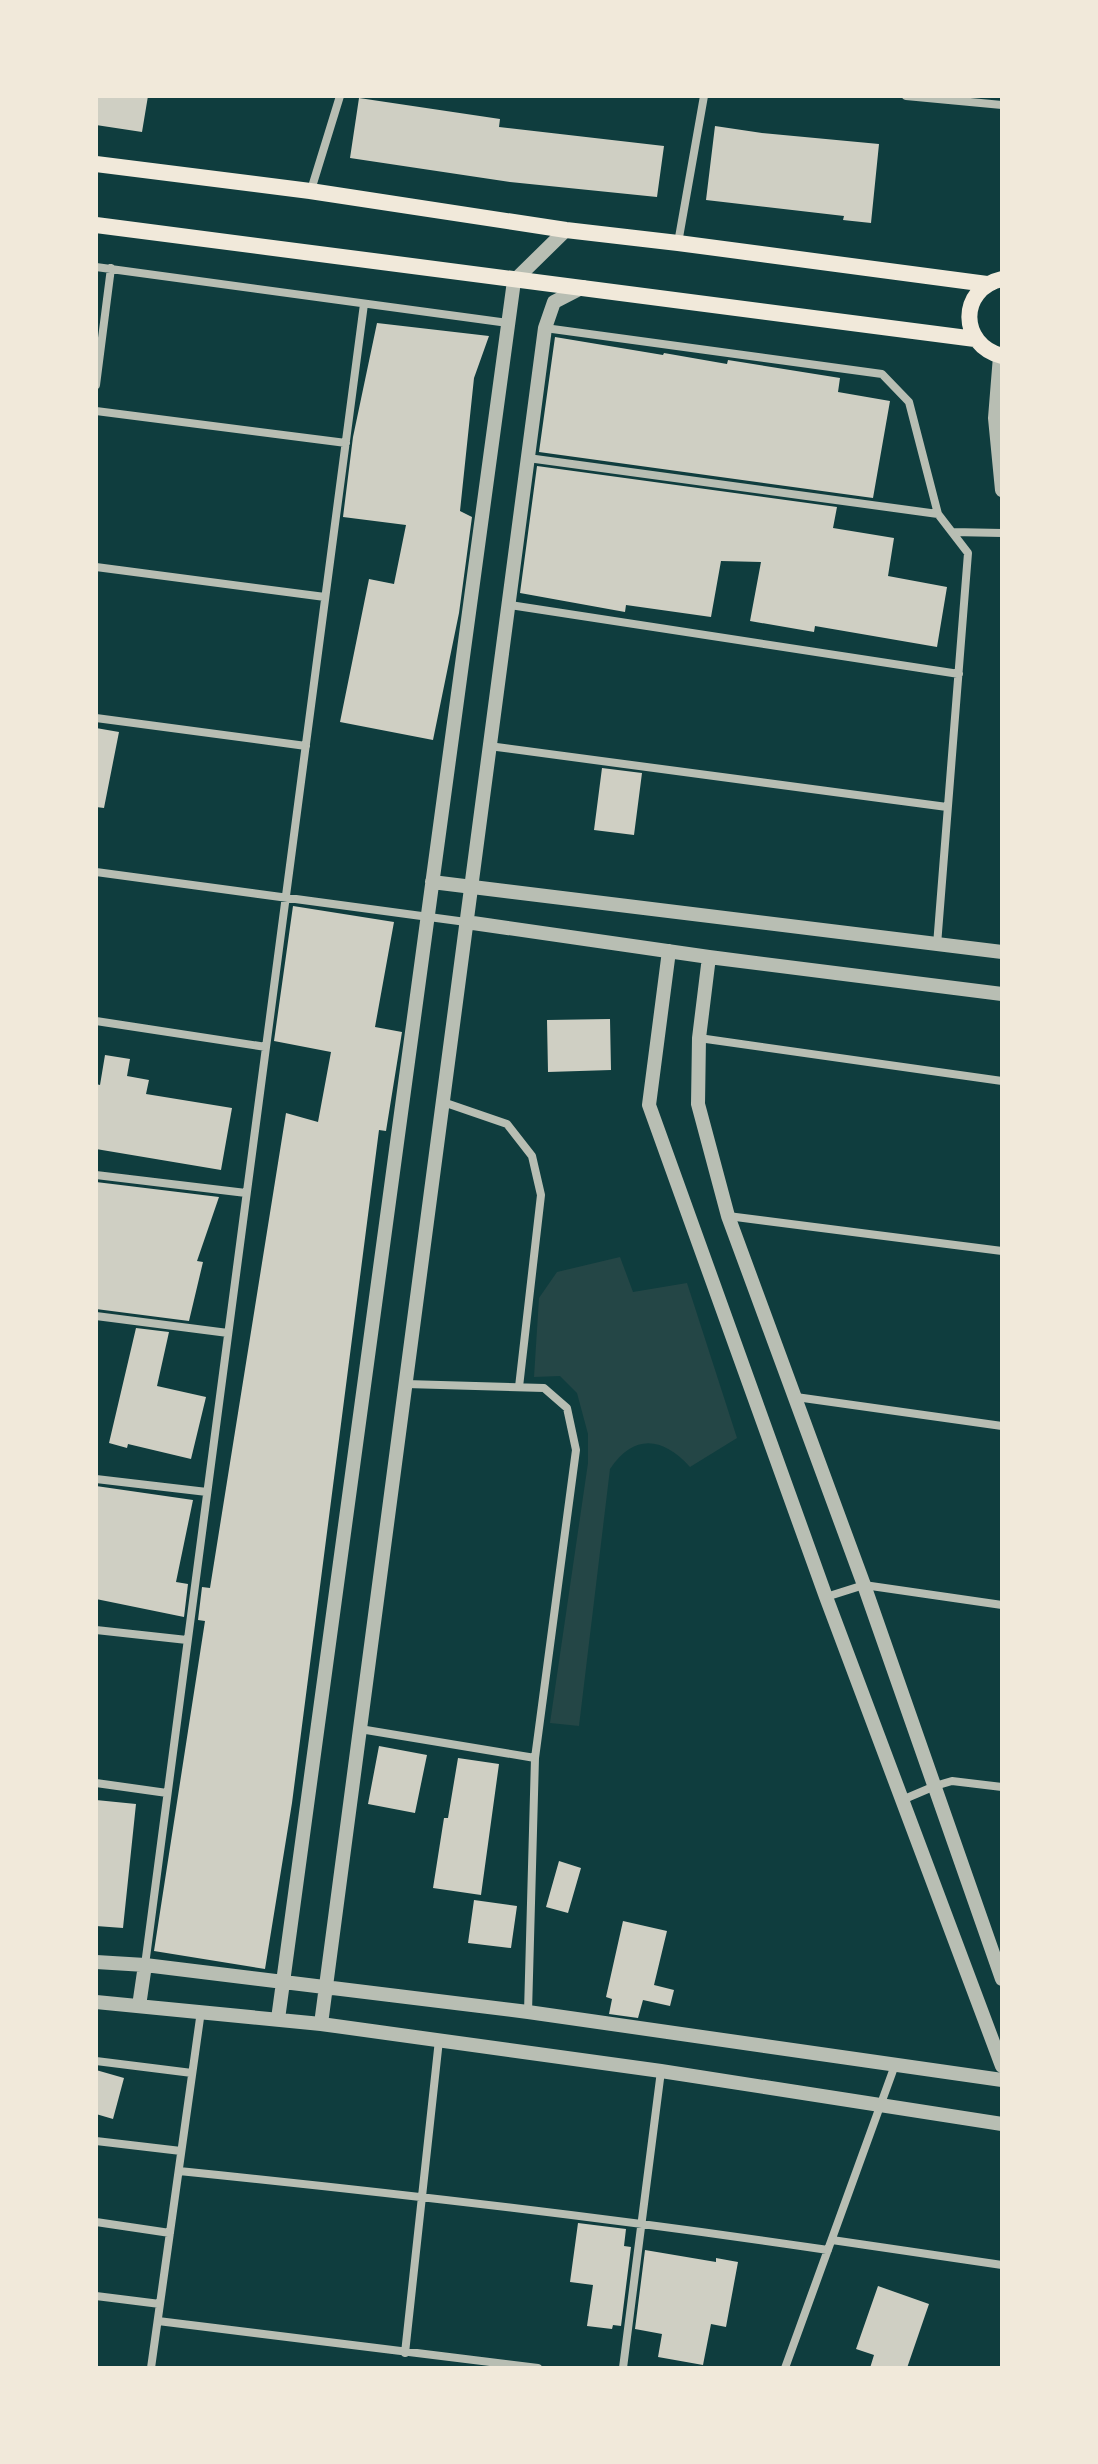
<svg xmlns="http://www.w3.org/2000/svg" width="1098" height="2464" viewBox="0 0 1098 2464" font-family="Bitter,serif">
	<rect width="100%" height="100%" fill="#0f3d3e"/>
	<path fill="#244646" d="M 620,1257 L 633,1292 L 687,1283 L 737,1438 L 690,1467 C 663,1437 634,1433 610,1469 L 579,1726 L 550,1723 L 588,1463 L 588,1434 L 577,1393 L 560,1376 L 534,1377 L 539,1298 L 557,1272 Z"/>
	<path fill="#cfcfc3" d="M 96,96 L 148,96 L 142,132 L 96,125 Z
		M 359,98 L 500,119 L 499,127 L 664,146 L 657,197 L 510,182 L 350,158 Z
		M 715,126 L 762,133 L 879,144 L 871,223 L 843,220 L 844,216 L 706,200 Z
		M 377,323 L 489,336 L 474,378 L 460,511 L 472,517 L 459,613 L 433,740 L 340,722 L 369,579 L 394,584 L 406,525 L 343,517 L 353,437 Z
		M 555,337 L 663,355 L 664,353 L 727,364 L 728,360 L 840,378 L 838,392 L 890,401 L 873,498 L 539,452 Z
		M 537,466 L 837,507 L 833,528 L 894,538 L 888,576 L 947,587 L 937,647 L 815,626 L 814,632 L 750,621 L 761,562 L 721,561 L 711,617 L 626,605 L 625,612 L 520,593 Z
		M 96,728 L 119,732 L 104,808 L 96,807 Z
		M 602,768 L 642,773 L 634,835 L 594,830 Z
		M 293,906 L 394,922 L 375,1027 L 402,1032 L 386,1131 L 379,1130 L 292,1803 L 265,1969 L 154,1951 L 205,1621 L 198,1620 L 202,1587 L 210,1588 L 286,1113 L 318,1122 L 331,1052 L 274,1041 Z
		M 610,1019 L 611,1070 L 548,1072 L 547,1020 Z
		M 105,1055 L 130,1059 L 127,1076 L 149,1080 L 146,1094 L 232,1108 L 221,1170 L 96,1149 L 96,1084 L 100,1085 Z
		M 96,1182 L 219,1197 L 197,1261 L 203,1262 L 189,1321 L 96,1309 Z
		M 136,1328 L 169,1332 L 157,1386 L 206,1397 L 191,1459 L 128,1444 L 127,1448 L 109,1443 Z
		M 96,1486 L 193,1500 L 176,1582 L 188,1584 L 184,1617 L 96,1599 Z
		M 379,1746 L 427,1755 L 415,1813 L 368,1804 Z
		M 458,1758 L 499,1764 L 481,1895 L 433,1888 L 444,1818 L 448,1818 Z
		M 96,1800 L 136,1804 L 123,1928 L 96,1926 Z
		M 559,1861 L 581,1868 L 568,1913 L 546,1907 Z
		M 474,1900 L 517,1906 L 511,1948 L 468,1943 Z
		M 623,1921 L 667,1931 L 654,1985 L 674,1990 L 670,2006 L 643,2000 L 638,2018 L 609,2014 L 612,1999 L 606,1997 Z
		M 96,2070 L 124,2078 L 113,2119 L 96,2114 Z
		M 578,2223 L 626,2229 L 624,2246 L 631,2247 L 621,2326 L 613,2325 L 612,2329 L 587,2326 L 593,2285 L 570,2282 Z
		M 645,2250 L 716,2262 L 716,2258 L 738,2262 L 726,2327 L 711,2324 L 703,2365 L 658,2357 L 662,2334 L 635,2329 Z
		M 878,2286 L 929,2304 L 907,2368 L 870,2368 L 874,2355 L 856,2349 Z"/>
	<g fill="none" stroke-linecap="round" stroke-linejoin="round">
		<path stroke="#b8beb3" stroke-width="8" d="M 906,96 L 1002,105
			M 311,190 L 340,96
			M 678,243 L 704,96
			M 96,267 L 508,323
			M 545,328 L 882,374 L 909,402 L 938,514 L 968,553 L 937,945
			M 96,385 L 111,268
			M 96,411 L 346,443
			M 528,458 L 938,514
			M 952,532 L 1002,533
			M 96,567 L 325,597
			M 510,605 L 959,674
			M 96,718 L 306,746
			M 489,746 L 947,807
			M 96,872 L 466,922
			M 96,1021 L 266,1047
			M 699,1038 L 1002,1081
			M 443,1102 L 507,1124 L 532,1156 L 541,1195 L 519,1387
			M 96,1175 L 246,1193
			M 728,1216 L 1002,1251
			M 96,1316 L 228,1333
			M 406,1384 L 544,1388 L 567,1408 L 576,1450 L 535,1758 L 528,2012
			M 796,1397 L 1002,1426
			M 96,1479 L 207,1492
			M 826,1597 L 864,1585 L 1002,1605
			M 96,1630 L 187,1640
			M 360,1729 L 535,1758
			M 96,1783 L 167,1793
			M 902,1800 L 935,1786 L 952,1781 L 1002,1787
			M 145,1965 L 364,304
			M 96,2061 L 192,2073
			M 96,2141 L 181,2151
			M 179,2171 C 396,2193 612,2218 828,2250
			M 96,2222 L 170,2233
			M 832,2240 L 1002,2265
			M 96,2296 L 160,2304
			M 158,2321 L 538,2368
			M 405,2353 L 439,2040
			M 151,2368 L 201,2011
			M 623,2368 L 661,2071
			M 785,2368 L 895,2065"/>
		<path stroke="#b8beb3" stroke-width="14" d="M 1000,356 L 995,418 L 1002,490
			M 432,882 L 1002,952
			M 466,922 L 709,957 L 1002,994
			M 669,951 L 649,1105 L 826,1597 L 1002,2066
			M 709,957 L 699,1038 L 698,1104 L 728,1216 L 864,1585 L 1002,1979
			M 96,1962 L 145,1965 L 528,2012 L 1002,2080
			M 96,2002 L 321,2024 L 661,2071 L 1002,2124
			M 139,2006 L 145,1965
			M 278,2019 L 514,281 L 566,230
			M 321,2024 L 545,328 L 554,302 L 583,287"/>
		<path stroke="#f1e9da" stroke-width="16" d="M 96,164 L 310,191 L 566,230 L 678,243 L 987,284
			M 96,225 L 975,339
			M 1002,279 C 958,289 959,345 1002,356"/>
	</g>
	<rect width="1098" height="2464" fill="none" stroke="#f1e9da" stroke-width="196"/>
</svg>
